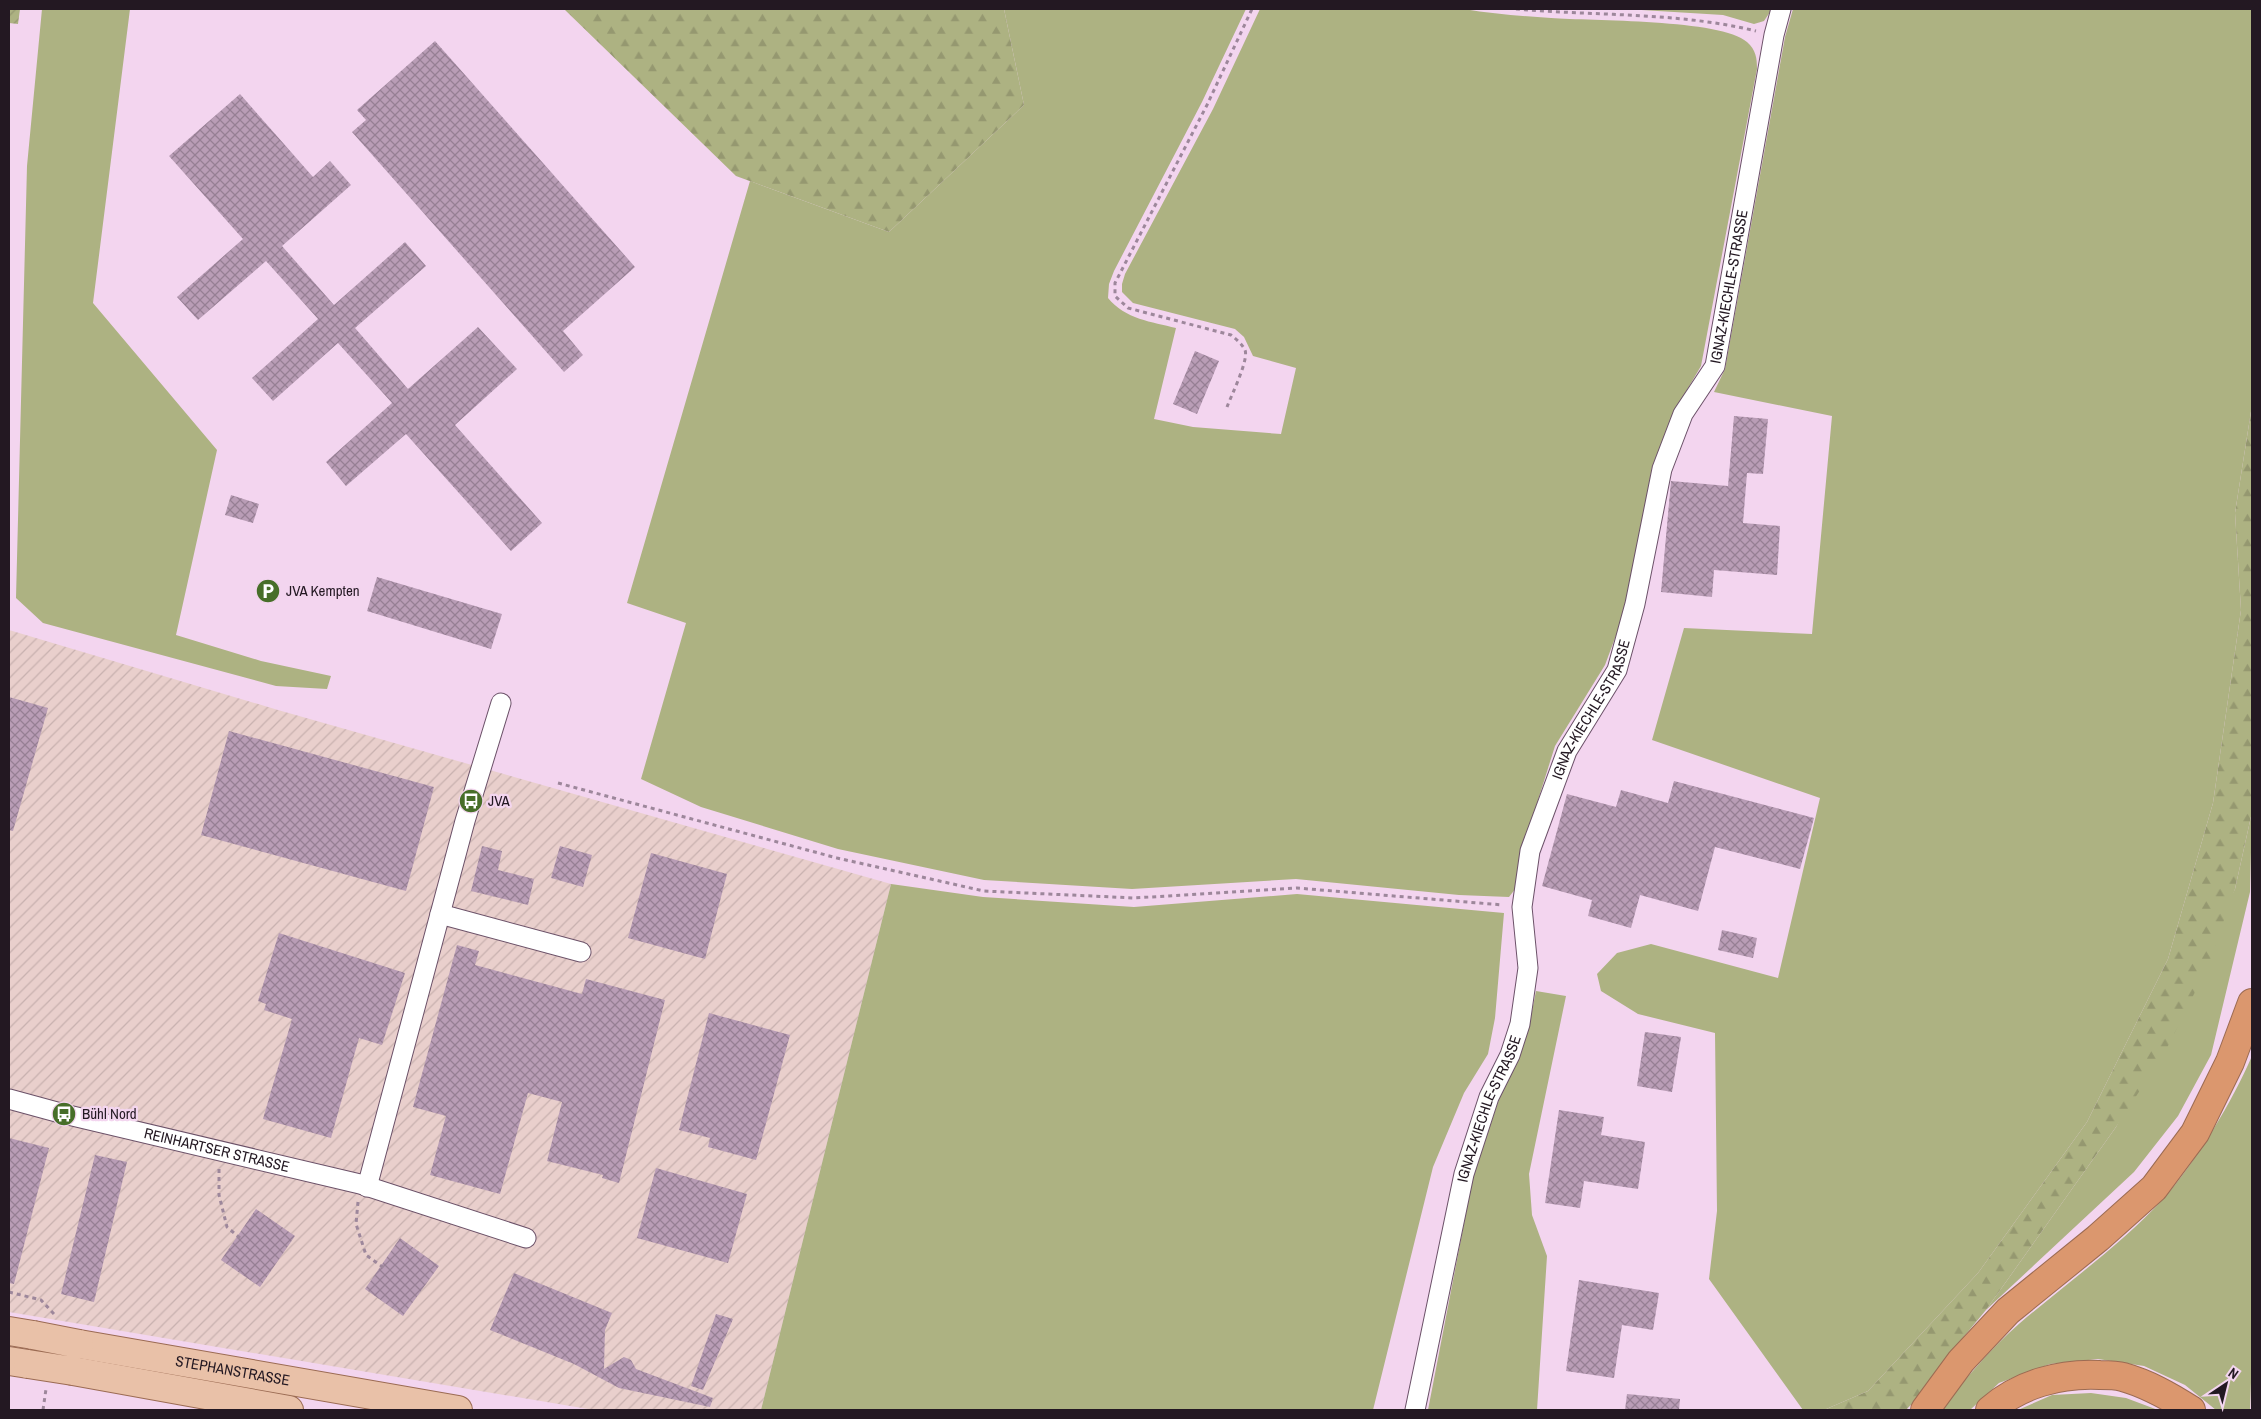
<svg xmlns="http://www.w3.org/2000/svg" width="2261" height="1419" viewBox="0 0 2261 1419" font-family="'Archivo Narrow',sans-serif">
	<defs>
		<pattern id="industrial-furrows" width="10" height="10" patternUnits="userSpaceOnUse" patternTransform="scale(1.25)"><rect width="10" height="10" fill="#e9cfcc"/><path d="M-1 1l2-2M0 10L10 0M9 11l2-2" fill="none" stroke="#c8b1af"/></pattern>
		<pattern id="forest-firs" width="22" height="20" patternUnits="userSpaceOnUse" patternTransform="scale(1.25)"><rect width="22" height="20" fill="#adb282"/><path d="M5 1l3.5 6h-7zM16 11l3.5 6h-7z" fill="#959870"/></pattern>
		<pattern id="garden-furrows" width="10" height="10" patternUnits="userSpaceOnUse" patternTransform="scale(1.25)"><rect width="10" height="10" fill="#adb282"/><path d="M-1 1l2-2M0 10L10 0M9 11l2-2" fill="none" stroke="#959870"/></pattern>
		<pattern id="building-cross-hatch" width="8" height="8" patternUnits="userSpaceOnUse" patternTransform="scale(1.25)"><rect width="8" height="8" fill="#b99db6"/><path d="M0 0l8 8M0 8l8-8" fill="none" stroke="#967f94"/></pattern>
	</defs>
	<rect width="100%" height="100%" fill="#f3d5ef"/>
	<path fill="url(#industrial-furrows)" d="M 9,630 L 278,710 L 891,884 L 761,1410 L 594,1410 L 9,1312 Z"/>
	<path fill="#adb282" d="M 42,9 L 130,9 L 93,303 L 217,450 L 176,635 L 261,661 L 331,676 L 327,689 L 276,686 L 43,623 L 16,598 L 27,166 Z
		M 1004,9 L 1246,9 L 1202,102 L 1114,271 L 1109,284 L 1108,298 C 1125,319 1152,322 1176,328 L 1154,419 L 1193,427 L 1281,434 L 1296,368 L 1253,356 L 1244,337 L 1235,329 L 1133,303 L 1122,292 L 1122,284 L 1125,274 L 1213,109 L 1260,9 L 1464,9 C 1493,14 1522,16 1551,18 C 1590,21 1722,19 1747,42 C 1756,50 1757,58 1757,69 L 1701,366 L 1674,412 L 1652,467 L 1628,603 L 1605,665 L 1555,746 L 1522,851 L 1516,888 L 1509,897 L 1459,895 L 1296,879 L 1132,889 L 984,880 L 838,849 L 701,807 L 641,779 L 686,623 L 627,603 L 750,181 L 889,232 L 1024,105 Z
		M 1625,9 L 1772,9 L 1764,21 L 1754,24 L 1723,15 Z
		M 1793,9 L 2252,9 L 2252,405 L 2235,513 L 2241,610 L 2213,803 L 2168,959 L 2087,1122 L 1978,1273 L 1868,1391 L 1824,1410 L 1803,1410 L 1709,1279 L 1717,1211 L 1715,1033 L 1638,1014 L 1601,991 L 1597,974 L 1617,953 L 1651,944 L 1778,978 L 1820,798 L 1652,740 L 1684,628 L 1812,634 L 1832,416 L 1714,392 L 1725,369 L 1785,37 Z
		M 2252,812 L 2250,892 L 2211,1055 L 2178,1116 L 2134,1172 L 1986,1310 L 2116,1127 L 2235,889 Z
		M 891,884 L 983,897 L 1134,907 L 1297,894 L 1504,913 L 1495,1018 L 1488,1054 L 1464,1093 L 1433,1167 L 1373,1410 L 761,1410 Z
		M 1536,991 L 1566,996 L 1529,1174 L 1532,1215 L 1547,1256 L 1537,1410 L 1428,1410 L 1473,1177 L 1498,1102 L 1529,1026 Z
		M 2252,1056 L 2252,1355 L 2250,1410 L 2216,1410 L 2185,1385 L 2144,1366 L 2098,1359 L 2050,1364 L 1999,1383 L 1970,1410 L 1941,1410 C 1965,1379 1990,1349 2020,1323 C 2068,1282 2121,1245 2164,1198 C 2197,1160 2232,1102 2252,1056 Z
		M 2091,1393 L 2126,1398 L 2158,1410 L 2018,1410 L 2052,1395 Z"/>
	<path fill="url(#forest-firs)" d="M 564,9 L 1004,9 L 1024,105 L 889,232 L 736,176 Z
		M 2252,405 L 2252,812 L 2235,889 L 2208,966 L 2165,1052 L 2116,1127 L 1986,1310 L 1951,1352 L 1922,1393 L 1906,1410 L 1824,1410 L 1868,1391 L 1978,1273 L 2087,1122 L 2168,959 L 2213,803 L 2241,610 L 2235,513 Z"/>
	<path fill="url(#garden-furrows)" d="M 9,9 L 20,9 L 18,24 L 9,23 Z"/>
	<path fill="url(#building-cross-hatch)" d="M 435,41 L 635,267 L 563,331 L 583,355 L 564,372 L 352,132 L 366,120 L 357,110 Z
		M 240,94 L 313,177 L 330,161 L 351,185 L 282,246 L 334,305 L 405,242 L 426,266 L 355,328 L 408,389 L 478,327 L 517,369 L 455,425 L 542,523 L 511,551 L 406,434 L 346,486 L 326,462 L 392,403 L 338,343 L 273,401 L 252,378 L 318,319 L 266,261 L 198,320 L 177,297 L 243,239 L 169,156 Z
		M 1195,351 L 1219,361 L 1197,414 L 1173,404 Z
		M 1734,416 L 1768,419 L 1763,474 L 1747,473 L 1743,523 L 1780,526 L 1777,575 L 1714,570 L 1712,597 L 1661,592 L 1671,481 L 1728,486 Z
		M 231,495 L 259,504 L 253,523 L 225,515 Z
		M 377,577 L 502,614 L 491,649 L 367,611 Z
		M 9,697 L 48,708 L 13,831 L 9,830 Z
		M 229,731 L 434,787 L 406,891 L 201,835 Z
		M 1674,781 L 1814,818 L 1800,869 L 1715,847 L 1698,911 L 1640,895 L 1631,928 L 1588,916 L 1592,900 L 1542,886 L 1567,794 L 1616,807 L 1621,790 L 1668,803 Z
		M 482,846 L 502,851 L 498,870 L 534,879 L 528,905 L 471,891 Z
		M 560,846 L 592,855 L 583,887 L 551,878 Z
		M 651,853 L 727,874 L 705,959 L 628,938 Z
		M 1722,930 L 1757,938 L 1753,958 L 1718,950 Z
		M 279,933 L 405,973 L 382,1045 L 359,1038 L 331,1138 L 263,1119 L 292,1019 L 264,1010 L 266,1004 L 258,1001 Z
		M 457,945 L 479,951 L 475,965 L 582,994 L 586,979 L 665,1000 L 619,1183 L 602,1178 L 603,1175 L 547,1161 L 562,1102 L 528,1093 L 500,1194 L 430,1175 L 446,1116 L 413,1107 Z
		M 709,1013 L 790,1035 L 756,1160 L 708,1147 L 710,1138 L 679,1130 Z
		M 1645,1032 L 1681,1037 L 1672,1092 L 1637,1086 Z
		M 1559,1110 L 1604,1117 L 1601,1135 L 1645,1142 L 1638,1189 L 1584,1181 L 1580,1208 L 1545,1203 Z
		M 9,1138 L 49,1148 L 14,1284 L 9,1283 Z
		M 95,1155 L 127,1162 L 94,1302 L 61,1294 Z
		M 656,1168 L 747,1194 L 728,1263 L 637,1238 Z
		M 256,1209 L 295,1236 L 260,1287 L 221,1260 Z
		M 400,1238 L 439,1266 L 403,1316 L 365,1289 Z
		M 514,1273 L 612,1313 L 605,1330 L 604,1369 L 624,1357 L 631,1360 L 636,1369 L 713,1398 L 710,1407 L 619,1388 L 574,1364 L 490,1330 Z
		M 1579,1280 L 1659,1293 L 1653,1330 L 1622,1325 L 1614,1378 L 1566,1371 Z
		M 716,1314 L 733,1319 L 703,1390 L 691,1386 Z
		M 1627,1394 L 1680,1399 L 1679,1410 L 1625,1410 Z"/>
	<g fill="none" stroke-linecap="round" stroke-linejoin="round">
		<g stroke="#6b5168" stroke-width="21">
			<g id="minor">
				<path d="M 440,914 L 581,952"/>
				<path id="s1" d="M 9,1099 L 64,1114 L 360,1184 L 526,1238"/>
				<path d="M 367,1187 L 465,821 L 501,703"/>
				<path id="s2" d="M 1415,1410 L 1464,1174 L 1489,1097 L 1510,1055 L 1520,1024 L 1528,968 L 1522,907 L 1530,851 L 1567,751 L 1617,670 L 1635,604 L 1662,469 L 1683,414 L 1715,366 L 1774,35 L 1781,9"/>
			</g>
		</g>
		<g stroke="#9b6b53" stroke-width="30">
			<g id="primary">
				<path d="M 9,1331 L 33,1335"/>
				<path id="s3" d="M 79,1344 L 458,1410"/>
				<path d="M 9,1361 L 28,1364"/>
				<path d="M 73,1371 L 289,1410"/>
			</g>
		</g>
		<g stroke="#9b6b53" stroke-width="30">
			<path id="motorway" d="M 1925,1410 L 1961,1361 L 2008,1311 L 2098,1238 L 2154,1188 L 2195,1133 L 2230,1062 L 2252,1003
				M 1990,1410 C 2020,1384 2060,1373 2100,1375 C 2107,1375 2116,1375 2123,1377 C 2148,1384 2169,1396 2191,1410"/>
		</g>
		<path stroke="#9d879b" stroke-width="3" stroke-dasharray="4 4" stroke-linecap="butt" d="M 1516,9 C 1596,16 1678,12 1756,31
			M 1227,407 C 1231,396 1249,360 1245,350 C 1242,344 1236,339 1231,335 L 1128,308 L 1115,296 L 1115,283 L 1207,105 L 1252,9
			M 558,783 L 837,858 L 984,891 L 1134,898 L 1297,888 L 1503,905
			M 219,1169 L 219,1195 L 227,1227 L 240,1238
			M 358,1202 L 356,1224 L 366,1255 L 384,1268
			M 9,1292 L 41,1300 L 54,1314
			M 43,1410 L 46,1389"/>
		<use href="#minor" stroke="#fff" stroke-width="19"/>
		<use href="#primary" stroke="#e9c1a8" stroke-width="28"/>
		<use href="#motorway" stroke="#db976e" stroke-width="28"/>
		<g stroke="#9b6b53" stroke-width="30" stroke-linecap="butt">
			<path id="primary-bridge" d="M 33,1335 L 79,1344
				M 28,1364 L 73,1371"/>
		</g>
		<use href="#primary-bridge" stroke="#e9c1a8" stroke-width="28"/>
	</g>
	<defs>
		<g id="parking-disc" transform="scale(1.25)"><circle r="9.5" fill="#476e29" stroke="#f3d5ef"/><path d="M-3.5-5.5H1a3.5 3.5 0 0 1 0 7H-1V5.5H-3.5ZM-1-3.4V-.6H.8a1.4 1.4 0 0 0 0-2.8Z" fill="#fff"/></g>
		<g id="bus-disc" transform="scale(1.25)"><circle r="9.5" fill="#476e29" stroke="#f3d5ef"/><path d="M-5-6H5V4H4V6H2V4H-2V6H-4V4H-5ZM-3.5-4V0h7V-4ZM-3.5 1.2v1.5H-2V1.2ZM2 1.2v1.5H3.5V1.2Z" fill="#fff"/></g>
	</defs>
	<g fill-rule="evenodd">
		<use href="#parking-disc" x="268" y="591"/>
		<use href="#bus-disc" x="471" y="801"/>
		<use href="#bus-disc" x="64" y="1114"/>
	</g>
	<g text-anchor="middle" stroke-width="4.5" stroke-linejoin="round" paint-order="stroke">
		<g font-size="15" fill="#231822" stroke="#f3d5ef">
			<text dy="5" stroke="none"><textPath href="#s2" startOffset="1181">IGNAZ-KIECHLE-STRASSE</textPath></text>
			<text dy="5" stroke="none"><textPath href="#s2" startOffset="731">IGNAZ-KIECHLE-STRASSE</textPath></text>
			<text dy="5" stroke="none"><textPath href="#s2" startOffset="311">IGNAZ-KIECHLE-STRASSE</textPath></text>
			<text dy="5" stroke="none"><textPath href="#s1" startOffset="214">REINHARTSER STRASSE</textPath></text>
			<text dy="5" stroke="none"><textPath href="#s3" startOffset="156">STEPHANSTRASSE</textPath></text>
		</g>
		<g font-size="15" fill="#231822" stroke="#f3d5ef" text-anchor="start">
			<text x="286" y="596">JVA Kempten</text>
			<text x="488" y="806">JVA</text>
			<text x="82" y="1119">Bühl Nord</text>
		</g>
	</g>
	<rect width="2261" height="1419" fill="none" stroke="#231822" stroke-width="20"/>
	<g transform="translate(2226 1384) rotate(35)" stroke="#f3d5ef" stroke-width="4" paint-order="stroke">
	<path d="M0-4L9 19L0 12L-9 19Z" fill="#231822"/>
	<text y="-8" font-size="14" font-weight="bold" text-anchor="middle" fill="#231822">N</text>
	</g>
</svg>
